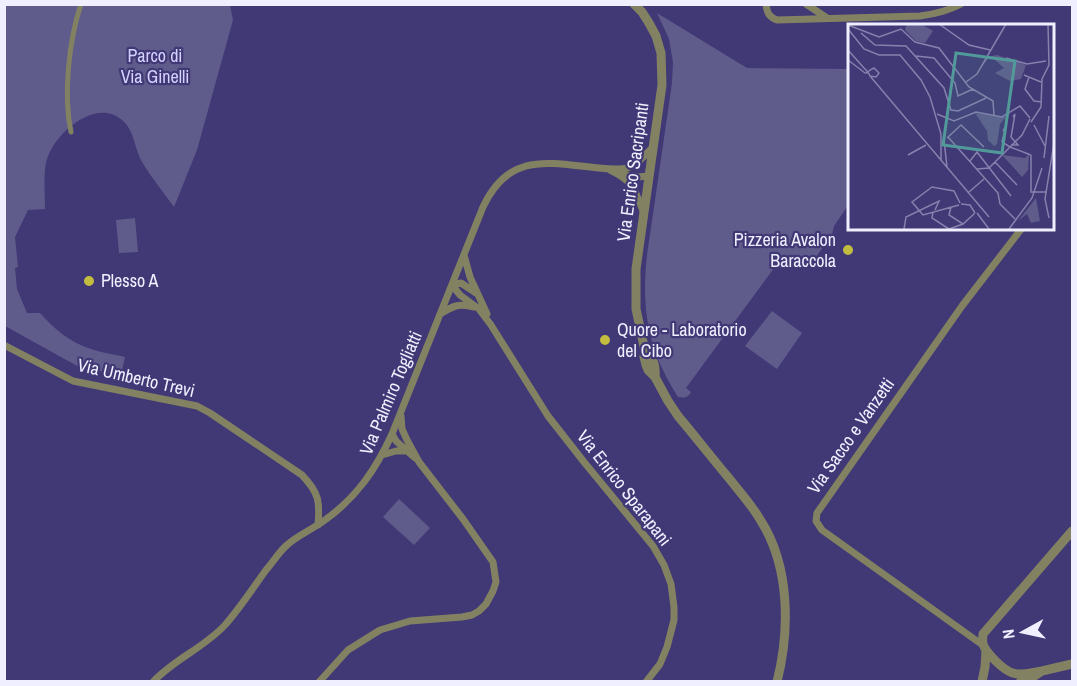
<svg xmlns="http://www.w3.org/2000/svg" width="1077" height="686" viewBox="0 0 1077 686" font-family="'Archivo Narrow',sans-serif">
	<rect width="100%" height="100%" fill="#413876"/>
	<path fill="#5f5c8b" d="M 4,5 L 230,5 L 233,20 L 197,150 L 174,207 C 163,192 151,177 142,162 C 134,148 135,131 122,120 C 96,97 55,133 47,159 C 43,171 45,196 45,209 L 28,210 L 15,237 L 18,267 L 15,268 L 17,289 L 27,313 L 40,313 C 53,328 71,343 91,349 C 102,353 114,354 125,357 L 121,375 L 79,367 L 5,326 Z
		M 657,13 L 747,68 L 849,69 L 849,204 L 834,226 L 832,235 L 810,265 C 799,252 794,254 780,260 L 686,388 L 691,392 C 688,398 684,398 678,397 C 648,350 641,310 647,255 L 672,83 L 673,62 L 669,39 Z
		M 135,218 L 138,252 L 119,253 L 116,220 Z
		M 772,311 L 802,333 L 777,369 L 745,346 Z
		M 399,499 L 430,528 L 414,545 L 383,517 Z"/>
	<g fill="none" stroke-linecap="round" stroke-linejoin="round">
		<path stroke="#828262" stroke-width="5" d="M 71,132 C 63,95 69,40 81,4"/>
		<path stroke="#828262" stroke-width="7" d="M 766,4 C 767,13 769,17 777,20 L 920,16 C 935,14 948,11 961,4
			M 806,4 L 827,18
			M 610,170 C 633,181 634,188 643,211
			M 621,174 L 638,177 L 648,176
			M 464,255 L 470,277 L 487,314
			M 452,285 L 460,295 L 479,309 L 491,325 L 548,416 L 584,462 L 653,546 L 664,565 L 671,584 L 674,607 L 674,620 L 667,647 L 660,664 L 646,682
			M 452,285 L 461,283 L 476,293
			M 440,314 C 453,306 458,303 474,307
			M 4,345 L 73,381 L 197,406 L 210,413 L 302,475 C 319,493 320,501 318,525
			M 392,434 L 396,441 L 415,458
			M 382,455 L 396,451 L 406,451
			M 984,646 L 822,530 L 816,521 L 817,513 L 962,306 L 1022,228
			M 153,682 C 174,659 204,648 225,625 C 240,608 253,588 266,570 C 273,562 279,552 287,545 C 298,535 313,529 325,520 C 357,497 376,469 392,434 L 483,207 C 509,151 549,163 599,168 C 609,169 623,171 632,166 C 640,162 647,153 653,147
			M 319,682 L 348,650 L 380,630 L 410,621 L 462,617 L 472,615 L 479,611 L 486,604 L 493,591 L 496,582 L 493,562 L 463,519 L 419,462 L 407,440 L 402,429 L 401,416"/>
		<path stroke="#828262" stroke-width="9" d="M 634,4 L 642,12 L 649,23 L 656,36 L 661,53 L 662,85 L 636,269 L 636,309 L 645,351 L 644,357 L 646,365 L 648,370 L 655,377 L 668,401 L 678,416 C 695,436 711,457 728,477 C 739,491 752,505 761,521 C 790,567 790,630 777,682
			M 645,351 C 654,358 656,366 655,377
			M 1042,671 C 1033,672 1022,676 1013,673 C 1004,671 986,653 983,644 C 982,640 983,638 983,634 L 1072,531
			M 982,682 L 985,667 L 986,650
			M 1020,682 L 1033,677 L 1042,671 L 1072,664"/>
	</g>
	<g fill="#c2bd3f" stroke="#413876" stroke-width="2">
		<circle cx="848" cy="250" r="6"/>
		<circle cx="89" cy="281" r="6"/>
		<circle cx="605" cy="340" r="6"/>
	</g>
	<g text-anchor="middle" stroke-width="4.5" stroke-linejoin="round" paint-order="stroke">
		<g font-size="18" fill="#d5d3ff" stroke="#413876">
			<text x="155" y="62">Parco di<tspan x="155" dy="21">Via Ginelli</tspan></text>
		</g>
		<g font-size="18" fill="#f0efff" stroke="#413876">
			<text transform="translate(633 172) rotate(-82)" y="6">Via Enrico Sacripanti</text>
			<text transform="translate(136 378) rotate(13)" y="6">Via Umberto Trevi</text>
			<text transform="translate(391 393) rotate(-67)" y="6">Via Palmiro Togliatti</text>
			<text transform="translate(851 436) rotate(-55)" y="6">Via Sacco e Vanzetti</text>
			<text transform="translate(624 488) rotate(52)" y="6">Via Enrico Sparapani</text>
		</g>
		<g font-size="18" fill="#f0efff" stroke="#413876" text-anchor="start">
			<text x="836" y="246" text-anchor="end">Pizzeria Avalon<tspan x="836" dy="21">Baraccola</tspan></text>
			<text x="101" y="287">Plesso A</text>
			<text x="617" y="336">Quore - Laboratorio<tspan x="617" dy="21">del Cibo</tspan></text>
		</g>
	</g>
	<g transform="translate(848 24)">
		<rect width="206" height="206" fill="#413876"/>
		<path d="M 59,0 L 73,0 L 85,7 L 77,19 L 68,17 L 57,6 ZM 149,31 L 178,41 L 173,55 L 162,57 L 147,49 L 156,44 L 146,35 L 140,35 L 133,43 L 139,33 ZM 127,89 L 158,93 L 152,100 L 149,120 L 146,122 L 140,116 L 139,107 ZM 181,130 L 180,146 L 174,153 L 154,131 L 177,134 ZM 188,174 L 192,197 L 183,199 L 179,190 L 170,197 Z" fill="#5f5c8b"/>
		<path fill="none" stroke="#8781ad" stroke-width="1.5" d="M 91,0 L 121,21 L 142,26M 0,1 L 31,13 L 53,5 L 67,18 L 91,24 L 121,63 L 145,77 L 146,91M 0,5 L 16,25 L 31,31 L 52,31 L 73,56 L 82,73 L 93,110 L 93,136M 13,9 L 27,21 L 58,22 L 96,64 L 103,86 L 110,87 L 138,74M 0,26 L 16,44 L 18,46 L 21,50 L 22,52 L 28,53 L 31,49 L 26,44 L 22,46 L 21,47 L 18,49 L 17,49M 68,32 L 86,34 L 107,59 L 110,72 L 125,65M 158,34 L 179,40 L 198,37M 0,36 L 17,49M 176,51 L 193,58M 22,52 L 141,193M 181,53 L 177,65 L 186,77 L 194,78M 118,58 L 129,50 L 158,0M 89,90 L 106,97 L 128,88 L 154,93 L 172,82 L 182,94M 183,98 L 193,83 L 194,55 L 201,41 L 200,0M 186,101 L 197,122M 155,107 L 158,102 L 154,118 L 162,123M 100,113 L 150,169 L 152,180 L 167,195M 99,114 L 113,101 L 136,123M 96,116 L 99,143M 163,121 L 170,121 L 163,113 L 167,90 L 165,93M 162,123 L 183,131M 60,131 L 78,121M 183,131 L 183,168 L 199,168M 196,134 L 201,92M 122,137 L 129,128 L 163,172M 147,138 L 169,161M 129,145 L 141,144 L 174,111 L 182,95M 121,168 L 136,155M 113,180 L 122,181 L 127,189M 111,181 L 75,191 L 64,178 L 84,163 L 106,167 L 112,179M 103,183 L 101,191 L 115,200M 85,188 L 84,194 L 101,205M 129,189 L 141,205M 201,194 L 197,175 L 206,119M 56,205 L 58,193 L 91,177 L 87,186M 101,205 L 115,200 L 127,189M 161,205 L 184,174 L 194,144"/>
		<path fill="#529a9a" fill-opacity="0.15" stroke="#529a9a" stroke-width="3" d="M 108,29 L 167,37 L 154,129 L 95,121 Z"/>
		<rect width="206" height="206" fill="none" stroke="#f0efff" stroke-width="3"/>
	</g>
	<rect width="1077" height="686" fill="none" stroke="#f0efff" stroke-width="12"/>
	<g transform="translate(1023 632) rotate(262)" stroke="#413876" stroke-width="4.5" paint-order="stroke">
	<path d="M0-4.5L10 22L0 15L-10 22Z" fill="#f0efff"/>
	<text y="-9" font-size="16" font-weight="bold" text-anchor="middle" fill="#f0efff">N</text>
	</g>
</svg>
